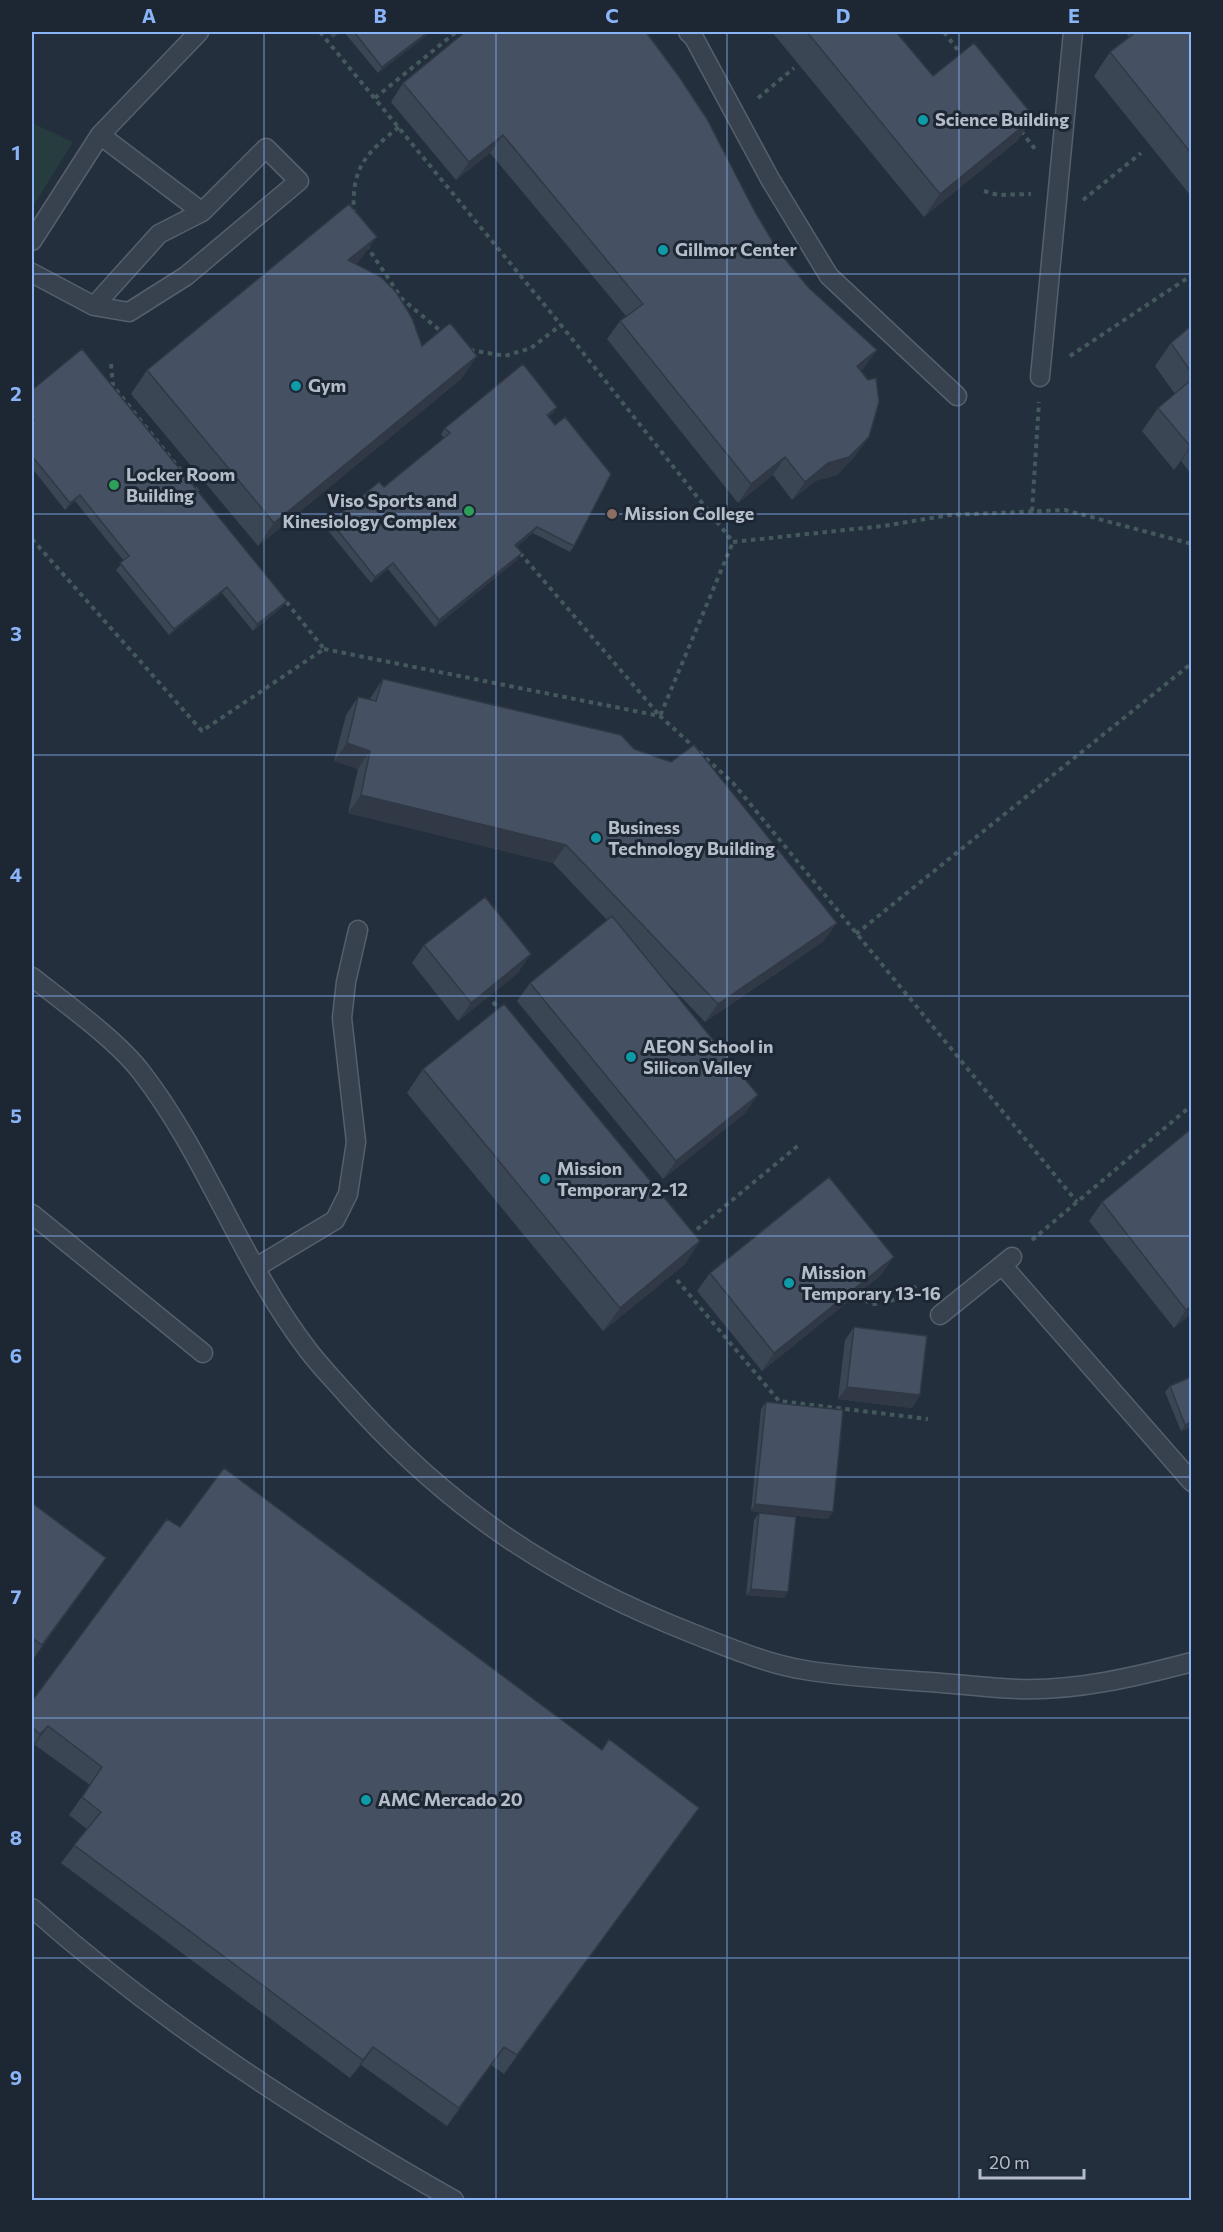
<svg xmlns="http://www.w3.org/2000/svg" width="1223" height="2232" viewBox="0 0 1223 2232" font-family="Commissioner,sans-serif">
	<rect width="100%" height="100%" fill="#242f3e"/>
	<path fill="#263c3f" d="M 32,123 L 73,142 L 32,208 Z"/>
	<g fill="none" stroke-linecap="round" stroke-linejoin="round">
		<g stroke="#565f6c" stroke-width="21">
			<path id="service" d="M 688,32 L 694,38 L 770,179 L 829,276 L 957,396
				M 32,241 L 100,135 L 199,32
				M 32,273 L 94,306 L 129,312 L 186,276 L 299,181 L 266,148 L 202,212 L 100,135
				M 94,306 L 159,234 L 202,212
				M 1040,377 L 1073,32
				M 32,977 C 65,1003 117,1040 142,1073 C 208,1159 242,1264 308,1350 C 320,1366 334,1380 347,1395 C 447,1508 553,1579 694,1634 C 730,1648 767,1664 805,1670 C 846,1677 889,1679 930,1682 C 959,1684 989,1688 1018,1689 C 1076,1691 1135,1677 1192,1662
				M 32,1214 L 203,1353
				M 1002,1265 L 1192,1482
				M 255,1268 L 335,1220 L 348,1194 L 356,1142 L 342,1018 L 346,982 L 358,930
				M 940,1315 L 1012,1257
				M 32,1908 C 161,2022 304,2115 454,2200"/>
		</g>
		<path stroke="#44595c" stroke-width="4" stroke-dasharray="4.5 4.5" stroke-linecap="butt" d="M 320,32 L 561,325 L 733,542
			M 944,32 L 963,57
			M 375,98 L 456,32
			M 758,98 L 794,68
			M 1021,131 L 1035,149
			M 984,191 L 998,195 L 1031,194
			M 1083,200 L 1141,153
			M 354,214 C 351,168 365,154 399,127
			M 366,245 L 402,299 L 443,333
			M 470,350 L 505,356 L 531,348 L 561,325
			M 1070,356 L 1192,275
			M 111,364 L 113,386 L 198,492
			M 1032,511 L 1039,402
			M 32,539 L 202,731 L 324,649 L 284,599
			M 733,542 L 883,526 L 950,515 L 1065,510 L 1192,544
			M 520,553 L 660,716 L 733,542
			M 324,649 L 660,716 L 733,783 L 1077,1202
			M 856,934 L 1192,663
			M 493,1002 L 500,1011
			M 690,1235 L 800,1144
			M 1032,1240 L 1192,1105
			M 677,1280 L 779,1401 L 928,1419
			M 858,1294 L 870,1304 C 890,1304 900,1298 916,1286"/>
		<use href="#service" stroke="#38414e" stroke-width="18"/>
	</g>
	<path fill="#3b4654" d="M 328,32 L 340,32 L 333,38 Z
		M 344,32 L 431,32 L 378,73 Z
		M 772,32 L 896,32 L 933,76 L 1018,140 L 924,217 Z
		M 1125,32 L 1191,32 L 1191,196 L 1094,76 L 1110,52 L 1129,37 Z
		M 403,83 L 755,212 L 779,252 L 864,368 L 860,371 L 856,455 L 837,475 L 815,481 L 792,500 L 773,475 L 738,503 L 607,339 L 620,321 L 626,316 L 490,153 L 456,180 L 391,102 Z
		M 360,260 L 356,264 L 422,346 L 477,356 L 461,379 L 258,546 L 131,394 L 147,370 Z
		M 1191,326 L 1191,474 L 1181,461 L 1174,470 L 1142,431 L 1158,408 L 1175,394 L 1155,366 L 1171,343 Z
		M 32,390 L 282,607 L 253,631 L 222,593 L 169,635 L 116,570 L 124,561 L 75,501 L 65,510 L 32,468 Z
		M 557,407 L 553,413 L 548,417 L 574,546 L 570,552 L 533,533 L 516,547 L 517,560 L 435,627 L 388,569 L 371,583 L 326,528 L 331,522 L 384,487 L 444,438 L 441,434 L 445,428 Z
		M 383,679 L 634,749 L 824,941 L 705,1022 L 659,974 L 758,1095 L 745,1113 L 663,1179 L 517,1001 L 530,983 L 607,920 L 553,863 L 348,813 L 358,769 L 334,761 L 346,715 L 358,697 L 370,700 L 371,697 Z
		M 424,945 L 518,973 L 458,1021 L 412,963 Z
		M 423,1069 L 700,1241 L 684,1265 L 603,1331 L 407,1093 Z
		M 1102,1202 L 1191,1314 L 1174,1328 L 1089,1221 Z
		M 710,1273 L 881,1275 L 762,1371 L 697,1291 Z
		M 854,1327 L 920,1395 L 912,1408 L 838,1399 L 845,1340 Z
		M 1191,1377 L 1191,1427 L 1181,1431 L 1165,1392 L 1170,1386 Z
		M 766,1402 L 828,1519 L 751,1511 L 761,1409 Z
		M 32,1503 L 106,1558 L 32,1661 Z
		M 759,1513 L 784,1598 L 746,1595 L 754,1520 Z
		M 180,1527 L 601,1750 L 699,1808 L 504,2074 L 491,2065 L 447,2126 L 361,2065 L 350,2078 L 61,1863 L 87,1829 L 69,1815 L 90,1785 L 35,1745 L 32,1748 L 32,1701 Z"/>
	<path fill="#303945" d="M 428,32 L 431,32 L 378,73 L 382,67 Z
		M 1034,117 L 1018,140 L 924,217 L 940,194 Z
		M 503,135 L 490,153 L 456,180 L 469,162 Z
		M 377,237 L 360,260 L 332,284 L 348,260 Z
		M 877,350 L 864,368 L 844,385 L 857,366 Z
		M 477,356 L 461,379 L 258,546 L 274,523 Z
		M 557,407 L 553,413 L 543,421 L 547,415 Z
		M 869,437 L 856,455 L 837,475 L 815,481 L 792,500 L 805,482 L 828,463 Z
		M 1191,445 L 1191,447 L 1181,461 L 1174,470 Z
		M 785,457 L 773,475 L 738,503 L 751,484 Z
		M 80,495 L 75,501 L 65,510 L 70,503 Z
		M 537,527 L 533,533 L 511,552 L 515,545 Z
		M 522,553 L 517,560 L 435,627 L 439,620 Z
		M 393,563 L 388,569 L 371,583 L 375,577 Z
		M 227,587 L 222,593 L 169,635 L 174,629 Z
		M 287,601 L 282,607 L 253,631 L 257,624 Z
		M 347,743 L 370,751 L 358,769 L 334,761 Z
		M 361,795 L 566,845 L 553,863 L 348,813 Z
		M 837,923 L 824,941 L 705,1022 L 718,1004 Z
		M 531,954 L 518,973 L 458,1021 L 471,1003 Z
		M 758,1095 L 745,1113 L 663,1179 L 676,1161 Z
		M 700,1241 L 684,1265 L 603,1331 L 620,1308 Z
		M 894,1257 L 881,1275 L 762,1371 L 774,1353 Z
		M 1191,1306 L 1191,1314 L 1174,1328 L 1186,1310 Z
		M 847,1387 L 920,1395 L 912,1408 L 838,1399 Z
		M 1191,1422 L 1191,1427 L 1181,1431 L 1185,1425 Z
		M 755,1504 L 833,1512 L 828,1519 L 751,1511 Z
		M 106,1558 L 93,1576 L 32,1661 L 42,1645 Z
		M 751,1589 L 788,1592 L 784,1598 L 746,1595 Z
		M 48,1726 L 35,1745 L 32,1748 L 40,1734 Z
		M 699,1808 L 686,1826 L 504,2074 L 517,2055 Z
		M 373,2047 L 361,2065 L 350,2078 L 363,2060 Z"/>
	<path fill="#455162" stroke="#303945" stroke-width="1.5" d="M 354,32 L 428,32 L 382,67 Z
		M 465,32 L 646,32 L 680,78 L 707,119 L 755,212 L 779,252 L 809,288 L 877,350 L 857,366 L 868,380 L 876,378 L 879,402 L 869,437 L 849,457 L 828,463 L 805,482 L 785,457 L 751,484 L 620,321 L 643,304 L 503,135 L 469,162 L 403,83 Z
		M 807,32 L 896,32 L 933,76 L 974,43 L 1034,117 L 940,194 Z
		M 1136,32 L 1191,32 L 1191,153 L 1110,52 Z
		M 349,204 L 377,237 L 348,260 L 381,277 L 396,292 L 412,318 L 422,346 L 450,323 L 477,356 L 274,523 L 147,370 Z
		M 1191,326 L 1191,372 L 1171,343 Z
		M 82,349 L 287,601 L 257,624 L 227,587 L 174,629 L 120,563 L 129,556 L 80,495 L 70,503 L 32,456 L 32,422 L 34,420 L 32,417 L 32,390 Z
		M 523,364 L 557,407 L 547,415 L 555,425 L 565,417 L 611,474 L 574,546 L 537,527 L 515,545 L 522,553 L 439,620 L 393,563 L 375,577 L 331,522 L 379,482 L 384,487 L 450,433 L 445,428 Z
		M 1191,380 L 1191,445 L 1190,446 L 1158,408 Z
		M 383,679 L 621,735 L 634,749 L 671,762 L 694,745 L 837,923 L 718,1004 L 566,845 L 361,795 L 370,751 L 347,743 L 358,697 L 376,701 Z
		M 485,897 L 531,954 L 471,1003 L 424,945 Z
		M 612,916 L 758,1095 L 676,1161 L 530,983 Z
		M 504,1004 L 700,1241 L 620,1308 L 423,1069 Z
		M 1191,1129 L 1191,1306 L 1186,1310 L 1102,1202 Z
		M 829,1177 L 894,1257 L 774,1353 L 710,1273 Z
		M 854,1327 L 927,1336 L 920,1395 L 847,1387 Z
		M 1191,1377 L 1191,1422 L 1185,1425 L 1170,1386 Z
		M 766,1402 L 843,1410 L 833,1512 L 755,1504 Z
		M 224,1468 L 602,1750 L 609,1739 L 699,1808 L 517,2055 L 504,2047 L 459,2108 L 373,2047 L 363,2060 L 74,1845 L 101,1812 L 82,1797 L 102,1767 L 48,1726 L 40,1734 L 32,1727 L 32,1701 L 167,1519 L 180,1527 Z
		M 32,1503 L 106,1558 L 42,1645 L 32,1638 Z
		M 759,1513 L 796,1517 L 788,1592 L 751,1589 Z"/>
	<path fill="none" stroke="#8ab4f8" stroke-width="1.5" stroke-opacity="0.55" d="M 264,32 L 264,2200M 496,32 L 496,2200M 727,32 L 727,2200M 959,32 L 959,2200M 32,274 L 1192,274M 32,514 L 1192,514M 32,755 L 1192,755M 32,996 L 1192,996M 32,1236 L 1192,1236M 32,1477 L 1192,1477M 32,1718 L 1192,1718M 32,1958 L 1192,1958"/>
	<g fill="#0f9aa8" stroke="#1d2633" stroke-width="2">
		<circle cx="923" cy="120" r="6"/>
		<circle cx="663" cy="250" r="6"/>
		<circle cx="296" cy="386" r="6"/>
		<circle cx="596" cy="838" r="6"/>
		<circle cx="631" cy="1057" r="6"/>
		<circle cx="545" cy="1179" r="6"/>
		<circle cx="789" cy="1283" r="6"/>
		<circle cx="366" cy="1800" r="6"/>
	</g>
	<g fill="#2e9e5b" stroke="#1d2633" stroke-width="2">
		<circle cx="114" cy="485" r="6"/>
		<circle cx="469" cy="511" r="6"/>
	</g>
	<circle fill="#8d6e63" stroke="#1d2633" stroke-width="2" cx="612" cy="514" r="6"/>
	<g text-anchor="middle" stroke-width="6" stroke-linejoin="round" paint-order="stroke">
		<g font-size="18" font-weight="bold" fill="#b4bcc9" stroke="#1d2633" text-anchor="start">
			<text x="935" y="126">Science Building</text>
			<text x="675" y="256">Gillmor Center</text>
			<text x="308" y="392">Gym</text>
			<text x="126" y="481">Locker Room<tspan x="126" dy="21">Building</tspan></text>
			<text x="457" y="507" text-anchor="end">Viso Sports and<tspan x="457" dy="21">Kinesiology Complex</tspan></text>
			<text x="624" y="520">Mission College</text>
			<text x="608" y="834">Business<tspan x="608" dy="21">Technology Building</tspan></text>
			<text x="643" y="1053">AEON School in<tspan x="643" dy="21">Silicon Valley</tspan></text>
			<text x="557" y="1175">Mission<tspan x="557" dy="21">Temporary 2-12</tspan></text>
			<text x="801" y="1279">Mission<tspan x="801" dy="21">Temporary 13-16</tspan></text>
			<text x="378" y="1806">AMC Mercado 20</text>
		</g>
	</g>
	<rect width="1223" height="2232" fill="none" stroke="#1d2633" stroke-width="66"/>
	<path d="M980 2169v9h104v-9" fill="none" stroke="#b4bcc9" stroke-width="3"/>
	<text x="989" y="2169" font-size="18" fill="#b4bcc9" stroke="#1d2633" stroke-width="4.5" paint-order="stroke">20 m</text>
	<rect x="33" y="33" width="1157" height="2166" fill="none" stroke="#8ab4f8" stroke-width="2"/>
	<g font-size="20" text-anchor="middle" font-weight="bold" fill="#8ab4f8">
		<text x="149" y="23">A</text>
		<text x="380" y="23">B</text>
		<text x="612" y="23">C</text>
		<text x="843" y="23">D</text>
		<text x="1074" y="23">E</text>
		<text x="16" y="160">1</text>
		<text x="16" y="401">2</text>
		<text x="16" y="641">3</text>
		<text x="16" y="882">4</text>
		<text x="16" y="1123">5</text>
		<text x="16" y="1363">6</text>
		<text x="16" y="1604">7</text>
		<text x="16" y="1845">8</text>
		<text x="16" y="2085">9</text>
	</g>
</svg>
